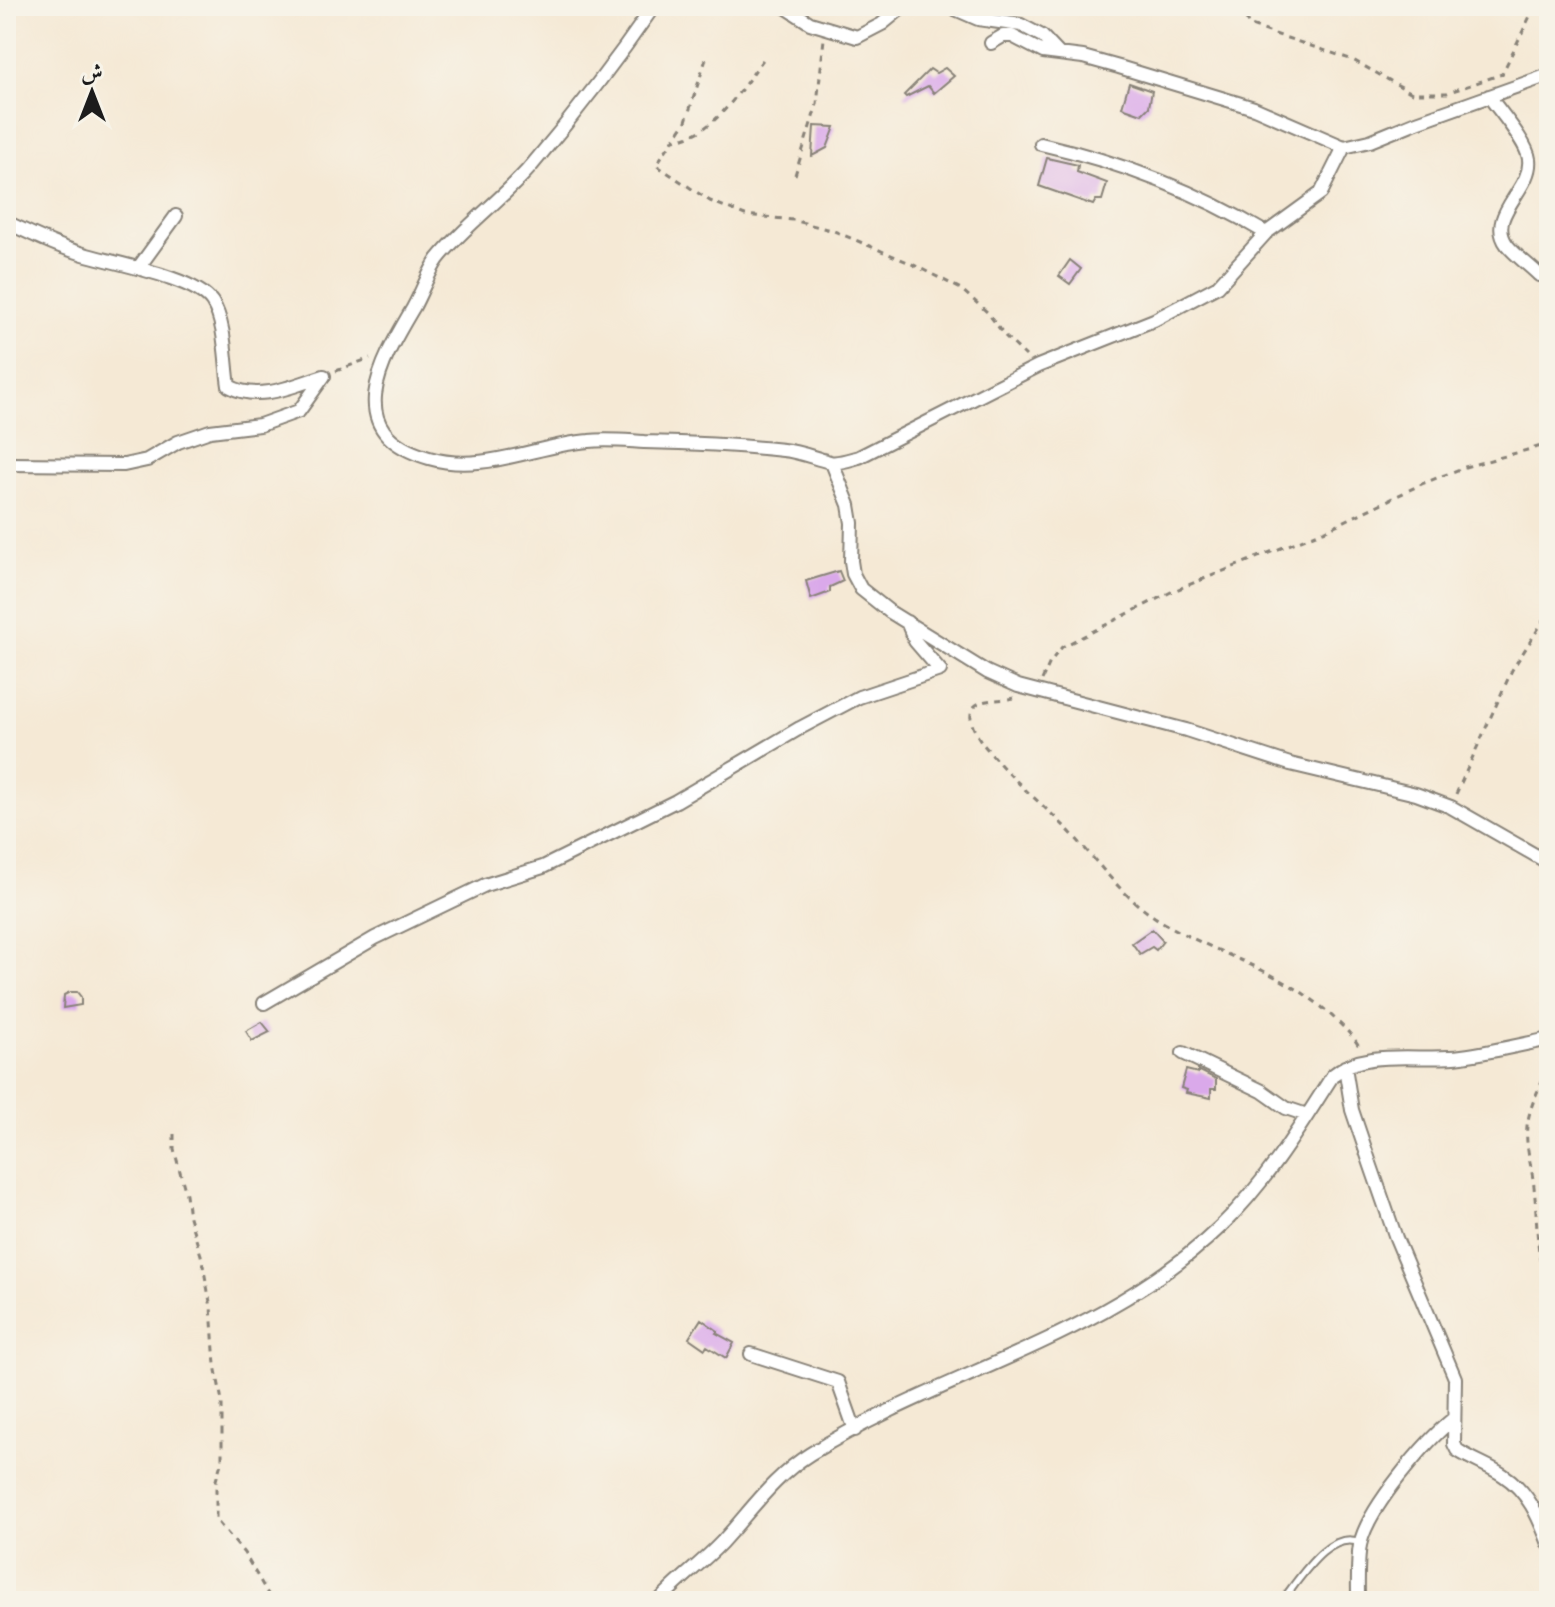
<svg xmlns="http://www.w3.org/2000/svg" width="1555" height="1607" viewBox="0 0 1555 1607" font-family="'Libre Bodoni',Amiri,serif">
	<rect width="100%" height="100%" fill="#f7f3e8"/>
	<filter id="ink" filterUnits="userSpaceOnUse"><feTurbulence type="fractalNoise" baseFrequency=".0125" numOctaves="2"/><feDisplacementMap in="SourceGraphic" scale="16" xChannelSelector="R" yChannelSelector="G"/><feConvolveMatrix kernelMatrix="1 2 1 2 8 2 1 2 1" color-interpolation-filters="sRGB"/></filter>
	<filter id="wash" filterUnits="userSpaceOnUse"><feTurbulence type="fractalNoise" baseFrequency=".006" numOctaves="4" result="noise"/><feDisplacementMap in="SourceGraphic" scale="32" xChannelSelector="R" yChannelSelector="G"/><feGaussianBlur stdDeviation="1.8" result="paint"/><feColorMatrix in="noise" values="0 0 0 0 0 0 0 0 0 0 0 0 0 0 0 0 0 1.4 0 .05"/><feComposite in="paint" operator="in"/></filter>
	<g filter="url(#wash)">
		<rect width="100%" height="100%" fill="#f5e9d5"/>
		<g id="blocks">
			<path fill="#daa9ea" d="M 945,68 L 954,76 L 934,93 L 928,86 L 906,97 L 904,95 L 930,69 L 936,73 Z
				M 1129,83 L 1152,91 L 1149,107 L 1142,114 L 1122,107 Z
				M 814,126 L 835,127 L 827,148 L 812,156 Z
				M 1047,158 L 1078,165 L 1077,172 L 1107,183 L 1102,200 L 1096,200 L 1093,205 L 1039,186 Z
				M 1070,260 L 1081,269 L 1070,284 L 1059,276 Z
				M 839,571 L 843,581 L 830,587 L 830,592 L 811,599 L 806,581 Z
				M 1152,929 L 1163,941 L 1156,950 L 1152,947 L 1140,954 L 1132,943 Z
				M 70,992 L 77,992 L 81,997 L 81,1005 L 63,1008 L 64,995 Z
				M 262,1022 L 270,1032 L 252,1041 L 246,1031 Z
				M 1186,1070 L 1198,1073 L 1198,1070 L 1216,1079 L 1216,1089 L 1211,1089 L 1211,1098 L 1186,1093 L 1187,1090 L 1181,1088 Z
				M 701,1319 L 718,1331 L 716,1333 L 734,1343 L 726,1358 L 707,1346 L 705,1349 L 689,1338 Z"/>
		</g>
	</g>
	<g filter="url(#ink)">
		<use href="#blocks" fill-opacity="0" stroke="#888278" stroke-width="2"/>
		<g fill="none" stroke-linecap="round" stroke-linejoin="round">
			<g stroke="#888278" stroke-width="10">
				<path id="lane" d="M 1282,1601 C 1299,1580 1329,1528 1361,1543"/>
			</g>
			<g stroke="#888278" stroke-width="16">
				<path id="street" d="M 654,6 C 616,61 576,113 532,165 C 504,198 465,225 438,259 C 428,273 422,292 413,308 C 381,362 339,432 429,458 C 484,474 535,445 589,441 C 607,439 626,441 644,442 C 690,443 737,445 783,450 C 802,452 813,458 830,462 C 838,464 851,459 859,457 L 1038,366 L 1154,320 L 1218,286 L 1266,233 L 1321,193 L 1344,147
					M 784,6 L 810,23 L 857,37 L 882,24 L 904,6
					M 948,6 L 978,19 L 1021,25 L 1042,36 L 1059,54
					M 991,43 L 1003,36 L 1012,36 L 1043,52 L 1083,57 L 1119,67 L 1254,108 L 1344,147 L 1370,141 L 1414,123 L 1549,75
					M 1489,96 C 1499,111 1527,142 1529,159 C 1533,189 1485,215 1507,245 C 1516,256 1529,265 1539,275
					M 1041,144 C 1120,162 1196,191 1266,233
					M 6,222 C 28,232 51,244 74,251 C 105,262 194,276 212,302 C 226,323 225,361 229,386 C 259,403 294,385 324,376
					M 139,267 L 176,216
					M 832,463 L 849,505 L 852,523 L 851,561 L 853,574 L 861,589 L 890,612 L 987,672 L 1018,686 L 1186,730 L 1290,764 L 1416,794 L 1451,807 L 1549,863
					M 6,464 L 124,465 L 147,460 L 178,442 L 210,431 L 260,425 L 299,411 L 324,376
					M 264,1003 L 375,938 L 485,885 L 543,867 L 676,801 L 800,728 L 859,697 L 940,670 L 915,641 L 907,622
					M 1183,1053 L 1262,1091 L 1286,1108 L 1307,1115
					M 1345,1067 L 1352,1110 L 1371,1166 L 1396,1238 L 1455,1378 L 1454,1444 L 1457,1450 C 1472,1460 1488,1465 1503,1475 C 1528,1491 1539,1517 1549,1544
					M 751,1354 L 838,1382 L 855,1430
					M 659,1601 C 678,1580 701,1564 721,1543 C 750,1512 773,1477 810,1454 C 944,1371 1106,1338 1221,1226 C 1266,1183 1300,1127 1333,1075 C 1366,1047 1422,1062 1462,1056 C 1491,1052 1520,1045 1549,1039
					M 1358,1601 C 1358,1582 1357,1563 1360,1545 C 1367,1509 1425,1442 1453,1419"/>
			</g>
			<path stroke="#888278" stroke-width="3" stroke-dasharray="6 6" stroke-linecap="butt" d="M 1243,6 L 1248,25 L 1353,60 L 1412,93 L 1447,93 L 1502,74 L 1535,6
				M 706,59 L 686,121 L 656,165 L 710,201 L 745,215 L 793,220 L 834,231 L 910,263 L 961,289 L 987,312 L 1006,337 L 1026,356
				M 671,140 C 714,138 741,88 765,57
				M 795,175 L 817,104 L 824,39
				M 336,371 L 370,358
				M 1042,680 L 1050,662 L 1062,647 L 1171,592 L 1326,530 L 1424,483 L 1465,467 L 1549,444
				M 1014,698 C 1003,701 981,698 974,707 C 964,719 980,741 988,750 C 1010,778 1040,802 1065,827 C 1093,855 1117,891 1150,914 C 1209,954 1281,967 1334,1018 C 1344,1028 1354,1036 1361,1050
				M 1456,794 L 1512,670 L 1549,612
				M 1549,1069 C 1539,1087 1530,1105 1527,1126 C 1525,1148 1532,1166 1534,1187 C 1538,1222 1535,1258 1549,1290
				M 174,1134 L 174,1149 L 186,1194 L 189,1217 L 201,1255 L 211,1307 L 215,1365 L 222,1401 L 222,1460 L 216,1480 L 216,1520 L 244,1553 L 272,1601
				M 1538,1243 L 1549,1249"/>
			<use href="#lane" stroke="#fff" stroke-width="6"/>
			<use href="#street" stroke="#fff" stroke-width="12"/>
		</g>
	</g>
	<rect width="1555" height="1607" fill="none" stroke="#f7f3e8" stroke-width="32"/>
	<g transform="translate(92 92)" stroke="#f7f3e8" stroke-width="6" paint-order="stroke">
	<path d="M0-6L14 30L0 20L-14 30Z" fill="#1c1c1c"/>
	<text y="-12" font-size="22" font-weight="bold" text-anchor="middle" fill="#1c1c1c">ش</text>
	</g>
</svg>
